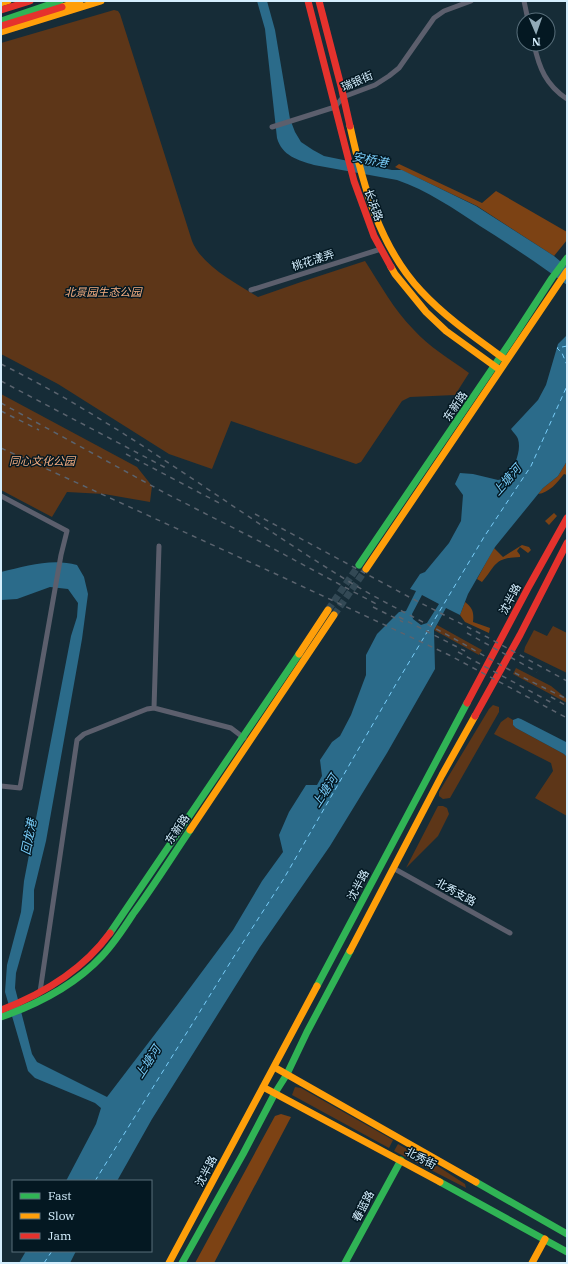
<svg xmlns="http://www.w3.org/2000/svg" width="568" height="1264" viewBox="0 0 568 1264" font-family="'IBM Plex Serif','Noto Sans SC',serif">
	<rect width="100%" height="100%" fill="#162c37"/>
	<path fill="#5d3618" d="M 114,10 L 118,11 L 120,14 L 192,241 C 202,266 236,283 258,297 L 301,282 L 365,261 C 380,284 394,310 413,329 C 429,347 450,359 469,373 L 455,395 L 410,397 L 402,401 L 361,462 L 356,464 L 231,421 L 212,469 L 169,454 L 58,384 L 1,354 L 1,43 Z
		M 1,394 L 137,467 L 152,486 L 150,502 L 104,494 L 67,492 L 52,517 L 1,490 Z
		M 437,625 L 482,650 L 479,655 L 434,630 Z
		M 553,626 L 567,633 L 567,673 L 524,652 L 525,647 L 534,630 L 547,636 Z
		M 516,668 L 551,686 L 567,699 L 567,703 L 513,674 Z
		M 493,705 L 499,707 L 499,712 L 450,798 L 443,799 L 439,796 L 439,792 L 489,709 Z
		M 508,717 L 513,720 L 513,725 L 516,728 L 564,754 L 567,757 L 567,816 L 535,798 L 553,771 L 551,763 L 494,734 L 501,722 Z
		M 438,806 L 443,806 L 447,808 L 449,814 L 438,836 L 406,868 Z
		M 295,1087 L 301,1088 L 393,1140 L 389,1148 L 292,1095 Z
		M 398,1144 L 439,1167 L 465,1184 L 466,1188 L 394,1151 Z"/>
	<path fill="#7c4214" d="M 399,164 L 482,203 L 496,191 L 567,232 L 567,240 L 554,256 L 477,206 L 395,167 Z
		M 567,461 L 567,475 L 564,474 C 558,482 549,493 538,494 L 543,488 L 558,476 Z
		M 554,513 L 557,516 L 549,525 L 545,521 Z
		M 522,545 L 529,547 L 531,550 L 528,553 L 520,547 L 517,551 L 520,555 L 520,557 C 493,558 497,565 482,582 L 477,579 L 494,548 L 503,557 Z
		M 465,602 C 473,608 474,613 473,622 L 490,628 L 489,633 L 465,622 L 460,615 Z
		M 281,1114 L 291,1117 L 214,1263 L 195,1263 L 275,1116 Z"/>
	<path fill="#2b6b8a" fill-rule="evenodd" d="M 257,1 L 267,1 L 275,30 L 290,119 L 295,132 L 301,142 L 313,150 L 324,156 L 392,170 L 402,170 L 476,206 L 554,256 L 567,267 L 567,285 C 539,264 510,245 480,226 C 454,209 427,190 397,180 L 314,165 C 298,160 282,156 277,138 L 265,29 Z
		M 567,335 L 567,461 L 558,476 L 543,488 L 495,547 L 468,594 L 460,615 L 446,608 L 434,630 L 435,669 L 387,753 L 330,846 L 260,947 L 152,1119 L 117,1181 L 66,1181 L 96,1124 L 101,1108 L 95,1103 L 35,1078 L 28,1071 L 5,992 L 7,965 L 21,912 L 24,881 L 71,636 L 77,617 L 78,603 L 68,589 L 50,587 L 17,599 L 1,600 L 1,572 C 26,566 52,558 77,565 L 84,577 L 88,594 L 82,639 L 46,841 L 34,890 L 34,909 L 16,973 L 15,988 L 32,1054 L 37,1062 L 107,1097 L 178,1004 L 233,930 L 262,881 L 283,852 L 279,835 L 289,812 L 306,785 L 317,785 L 322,776 L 320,760 L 332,742 L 340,736 L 351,715 L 366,675 L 366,655 L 377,634 L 399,612 L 406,611 L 416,591 L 410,589 L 420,574 L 425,572 L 449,543 L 461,521 L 463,495 L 455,484 L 460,473 L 473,474 L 498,480 L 507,478 C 513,468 522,452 518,439 C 517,436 513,432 511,429 L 538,400 L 546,385 L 558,344 ZM 422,595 L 439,604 L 427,623 L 421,625 L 413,619 L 412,614 Z
		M 518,718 L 521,719 L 566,742 L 567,757 L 564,754 L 516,728 L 513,725 L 513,720 Z
		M 26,1251 L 76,1251 L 70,1263 L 19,1263 Z"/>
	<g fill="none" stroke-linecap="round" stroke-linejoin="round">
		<path stroke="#79cdf9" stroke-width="1" stroke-dasharray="5 4" stroke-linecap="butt" d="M 567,346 L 557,348 L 562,353 L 567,365
			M 95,1181 L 233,958 L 283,880 L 396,684 L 484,537 L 531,466 L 567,386
			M 44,1263 L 52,1251"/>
		<path stroke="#334955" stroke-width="7" stroke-dasharray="7 3.5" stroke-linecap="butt" d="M 328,610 L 359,565
			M 334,615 L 366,569"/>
		<path stroke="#5c5f6d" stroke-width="5" d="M 524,1 L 528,20
			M 534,44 C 539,68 546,85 567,99
			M 272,127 L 335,107 L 343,97 L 375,85 L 389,76 L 399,68 L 434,18 L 444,11 L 471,1
			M 251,290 L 381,249
			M 1,496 L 67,531 L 61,555 L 20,788 L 1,786
			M 154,708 L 159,546
			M 393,868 L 510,933
			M 40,992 L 77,740 L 84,734 L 147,709 L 154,708 L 231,728 L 244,738"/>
		<path stroke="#30b455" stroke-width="7" d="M 1,21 L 60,1
			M 359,565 L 513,338 L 552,278 L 567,258
			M 110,933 L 299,654
			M 317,986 L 467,703
			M 1,1017 C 38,1004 75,985 102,956 C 114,943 124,928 133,914 C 153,887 171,858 190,830
			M 440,1182 L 567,1252
			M 476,1182 L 567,1234
			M 182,1263 L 243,1154 L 275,1093 L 287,1074 L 307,1032 L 350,951
			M 345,1263 L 401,1160"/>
		<path stroke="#ff9f0a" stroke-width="7" d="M 1,3 L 8,1
			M 62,7 L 80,1
			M 1,32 L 101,1
			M 350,126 C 363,185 379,246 421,291 C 446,318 477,339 506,360
			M 391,267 L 395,274 L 426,312 L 446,331 L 500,370
			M 366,569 L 567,271
			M 299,654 L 328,610
			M 190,830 L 334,615
			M 350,951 L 442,775 L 475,716
			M 274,1067 L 476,1182
			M 263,1087 L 440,1182
			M 169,1263 L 317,986
			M 532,1263 L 545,1239"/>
		<path stroke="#e5322d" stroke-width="7" d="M 308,1 L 354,181 L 374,236 L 391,267
			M 319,1 L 341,86 L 350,126
			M 1,10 L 30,1
			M 1,26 L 62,7
			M 467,703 L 528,588 L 567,518
			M 475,716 L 520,635 L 567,543
			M 1,1010 C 43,994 83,970 110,933"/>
		<path stroke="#5a636e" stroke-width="1.5" stroke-dasharray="5 5" stroke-linecap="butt" d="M 1,364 C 121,423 227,506 340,576 C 373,597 408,614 442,632 C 464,644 486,657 508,669 C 527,680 547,689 567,699
			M 1,381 L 168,469
			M 1,403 L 165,493 L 259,541 L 380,606
			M 1,411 L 39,430
			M 1,448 L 278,575 L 449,655 L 567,718
			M 126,454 L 223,505
			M 255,514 L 411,598 L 487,637 L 567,681
			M 373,607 L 403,622
			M 399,617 L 465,651
			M 467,633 L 537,672
			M 458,652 L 554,704
			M 551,697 L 567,706"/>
	</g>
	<g text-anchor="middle" stroke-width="3" stroke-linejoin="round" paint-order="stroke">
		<g font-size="11" fill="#d5effe" stroke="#041822">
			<text transform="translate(357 81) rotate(-24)" y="4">瑞银街</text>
			<text transform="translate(374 205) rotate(70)" y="4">长浜路</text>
			<text transform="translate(313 260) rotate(-18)" y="4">桃花漾弄</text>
			<text transform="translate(455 406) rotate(-56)" y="4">东新路</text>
			<text transform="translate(510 599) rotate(-62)" y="4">沈半路</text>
			<text transform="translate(177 829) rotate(-56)" y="4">东新路</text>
			<text transform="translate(358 885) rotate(-62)" y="4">沈半路</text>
			<text transform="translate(456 892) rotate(29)" y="4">北秀支路</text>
			<text transform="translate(421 1158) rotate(28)" y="4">北秀街</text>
			<text transform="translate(206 1171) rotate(-62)" y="4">沈半路</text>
			<text transform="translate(363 1206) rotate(-62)" y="4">春蓝路</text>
		</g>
		<g font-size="11" font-style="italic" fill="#f4ad80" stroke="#041822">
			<text x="103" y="296">北景园生态公园</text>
			<text x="42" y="465">同心文化公园</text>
		</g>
		<g font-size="12" font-style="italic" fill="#79cdf9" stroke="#041822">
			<text transform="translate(370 160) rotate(11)" y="4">安桥港</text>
			<text transform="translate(507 480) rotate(-49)" y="4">上塘河</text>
			<text transform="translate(325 791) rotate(-57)" y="4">上塘河</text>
			<text transform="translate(29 837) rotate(-79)" y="4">回龙港</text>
			<text transform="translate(148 1062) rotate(-57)" y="4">上塘河</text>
		</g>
	</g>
	<rect width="568" height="1264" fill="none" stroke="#d5effe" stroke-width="4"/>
	<rect x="12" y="1180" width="140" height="72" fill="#041822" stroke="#586e7a"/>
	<rect x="20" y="1193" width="20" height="6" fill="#30b455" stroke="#586e7a"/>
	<text x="48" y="1200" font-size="12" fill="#d5effe">Fast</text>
	<rect x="20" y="1213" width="20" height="6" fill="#ff9f0a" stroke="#586e7a"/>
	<text x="48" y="1220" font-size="12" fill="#d5effe">Slow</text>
	<rect x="20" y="1233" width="20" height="6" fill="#e5322d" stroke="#586e7a"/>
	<text x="48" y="1240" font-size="12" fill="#d5effe">Jam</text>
	<g transform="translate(536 32) rotate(178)"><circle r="19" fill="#041822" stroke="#586e7a"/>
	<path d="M0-3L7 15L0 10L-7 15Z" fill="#92abb8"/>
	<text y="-6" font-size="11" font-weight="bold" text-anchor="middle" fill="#d5effe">N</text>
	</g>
</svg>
